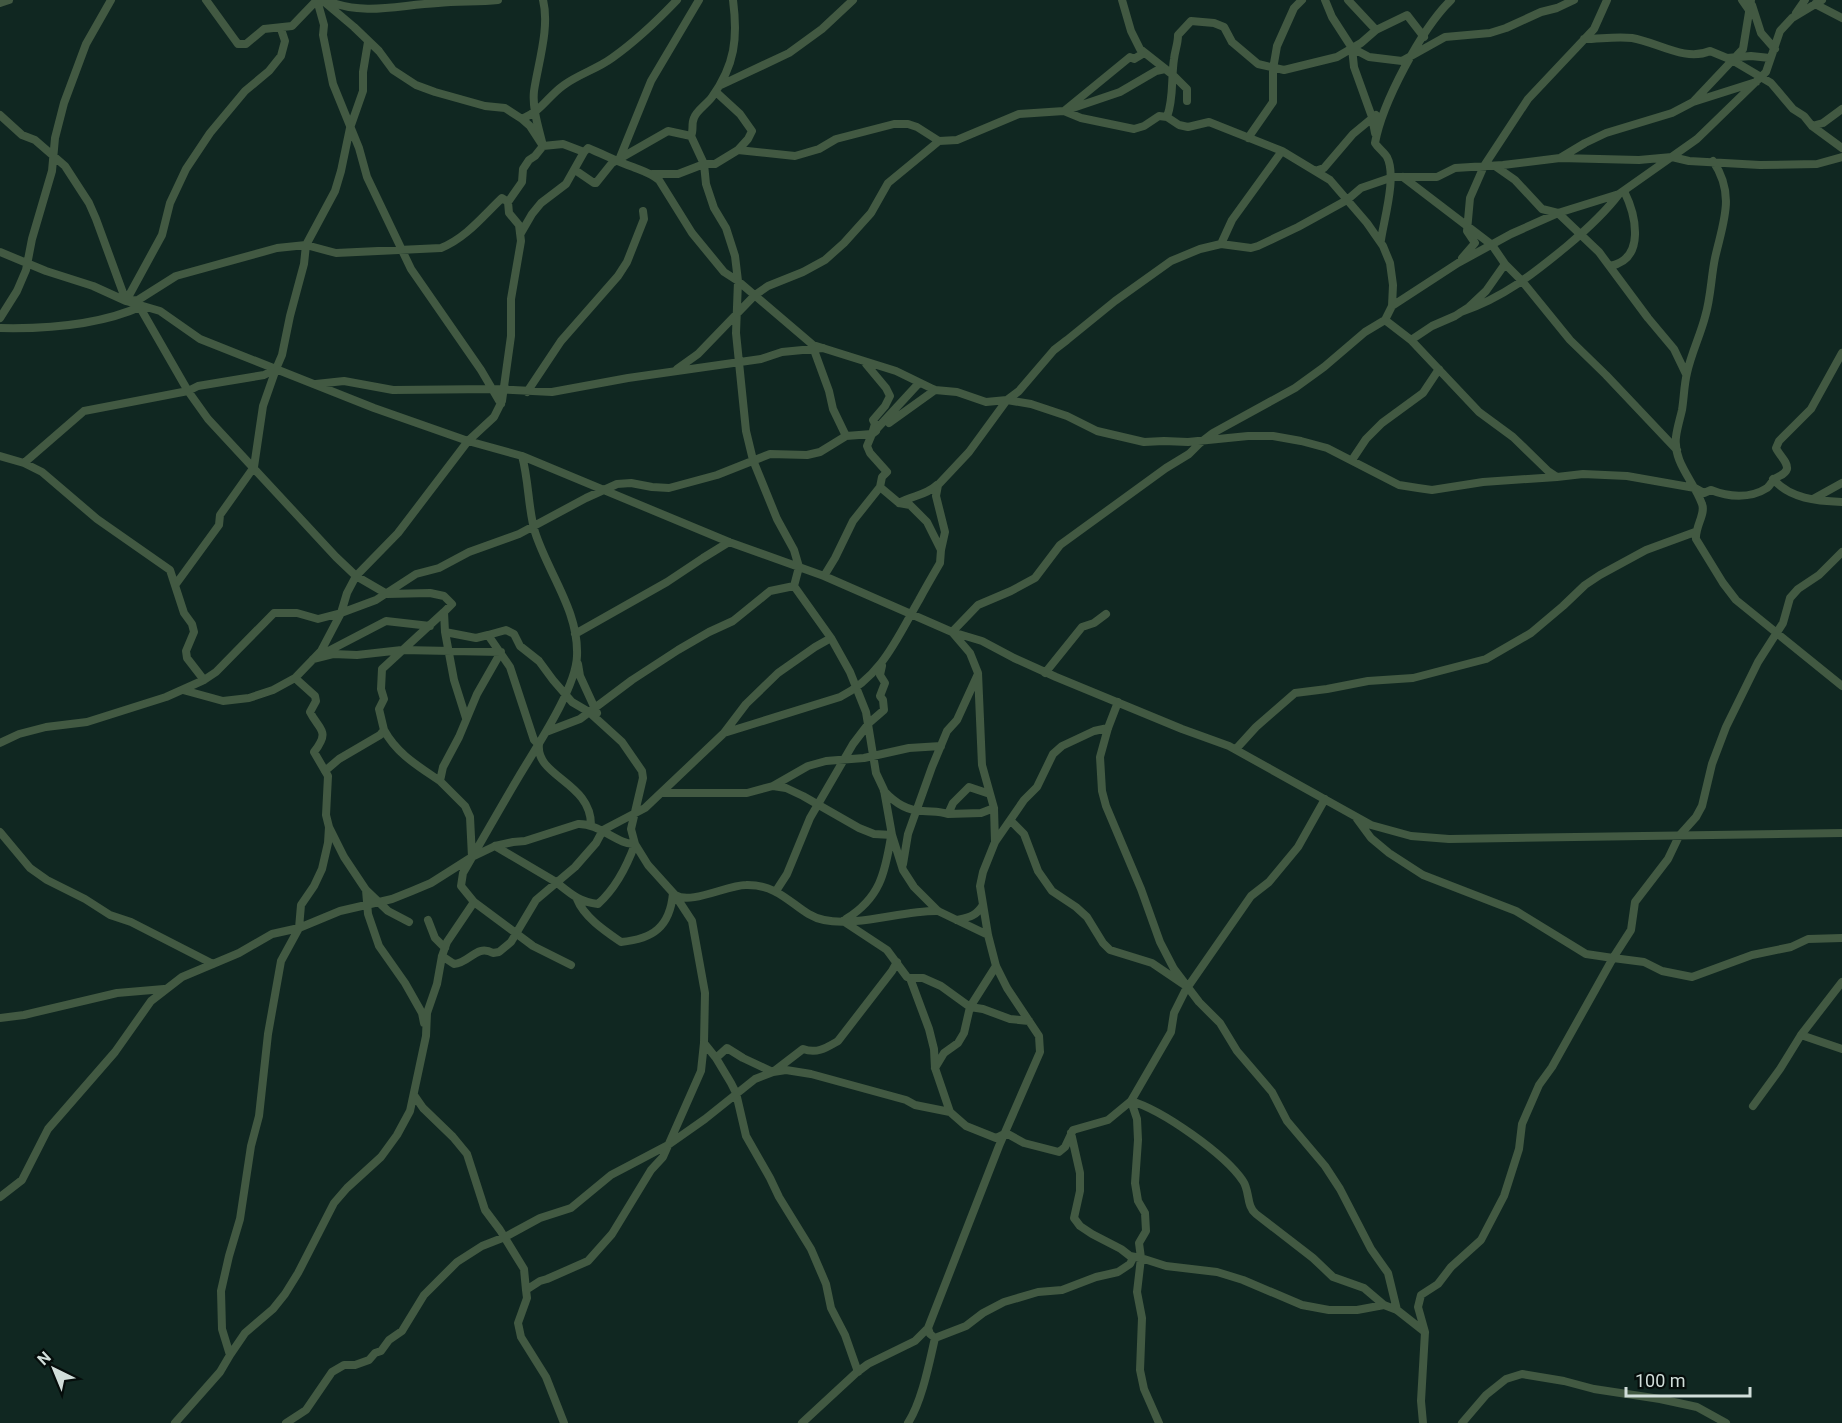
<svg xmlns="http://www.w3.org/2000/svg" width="1842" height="1423" viewBox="0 0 1842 1423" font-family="Roboto,sans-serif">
	<rect width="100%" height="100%" fill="#102721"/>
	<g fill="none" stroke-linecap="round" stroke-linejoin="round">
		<path stroke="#425942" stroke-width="8" d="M 206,0 L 235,40 L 238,44 L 246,44 L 264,29 L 292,26 L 317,0
			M 317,0 L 324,25 L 323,35 L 333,84 L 359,148 L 367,177 L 411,269 L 481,370 L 501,404
			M 322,0 L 354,27 L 379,51 L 393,70 L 416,85 L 435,92 L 485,106 L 505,108 L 522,119 C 543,110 547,97 564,85 C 579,74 597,69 612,58 C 636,41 657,21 677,0
			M 1122,0 L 1131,31 L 1140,49 L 1173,75 L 1187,89 L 1187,101
			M 1325,0 L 1332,17 L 1352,48 L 1354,67 L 1372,117 L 1375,133
			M 1348,0 L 1376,30
			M 1742,0 L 1751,13
			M 327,1 C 367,16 397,5 438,3 C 458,1 478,2 498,0
			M 0,3 L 9,0
			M 1815,4 L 1842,18
			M 1752,5 L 1761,33 L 1775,49
			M 1796,13 L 1805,0
			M 1584,39 C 1600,39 1616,36 1632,38 C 1657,42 1685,62 1710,51 L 1727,58 L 1751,56 L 1770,58
			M 1352,48 L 1369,57 L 1402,61 L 1445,37 L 1490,33 L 1506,28 L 1541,12 L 1557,8 L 1574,0
			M 1144,53 L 1134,59 L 1130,57 L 1064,111 L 1120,92 L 1156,71 L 1165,69
			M 1732,60 L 1771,83 L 1793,109 L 1804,116 L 1812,126 L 1842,148
			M 721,85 L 789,53 L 822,29 L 853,0
			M 1693,102 L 1743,49 L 1751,0
			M 0,115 L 22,135 L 35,140 L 65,166 L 89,203 L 96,219 L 126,301 L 138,300 L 176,276 L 277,248 L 306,245 L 336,253 L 441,248 C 466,238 483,216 502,198 L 508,202
			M 1167,117 C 1174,98 1171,78 1174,59 C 1175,50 1178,44 1178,35 L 1191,21 L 1214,23 L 1224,27 L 1232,42 L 1258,64 L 1284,70 L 1337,57 L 1361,43 L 1376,30 L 1407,15 L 1424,37
			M 522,119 L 530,126 L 543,146 L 563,144 L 584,152 L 588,148 C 603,154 618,162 633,167 C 643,171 651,173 659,180 L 692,233 L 724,272 L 738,281 L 813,345 L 896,371 L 935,390 L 957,392 L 986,402 L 1007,400 L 1031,404 L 1067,416 L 1097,431 L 1144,442 L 1164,441 L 1188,442 L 1248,436 L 1273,436 L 1301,441 L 1327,448 L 1399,485 L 1418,488 L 1432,490 L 1483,482 L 1557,477
			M 1812,126 L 1823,123 L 1842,109
			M 691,136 C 694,130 691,124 694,118 C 696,111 707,104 712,97 C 735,65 738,38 733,0
			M 1248,138 L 1273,102 L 1273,69 L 1277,46 L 1294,8 L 1302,0
			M 738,150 L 795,156 L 819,149 L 836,139 L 894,124 L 908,124 L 917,127 L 939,141 L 957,140 L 1019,114 L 1064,111 L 1081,118 L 1134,129 L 1144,126 L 1159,116 L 1167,117 L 1179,125 L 1188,127 L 1209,122 L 1282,151 L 1330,180 L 1367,223 L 1383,246 L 1390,263 L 1393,285 L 1392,306 L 1385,320 L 1365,332 L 1324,367 L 1295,388 L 1213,433 L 1200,443 L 1189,454 L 1166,468 L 1060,545 L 1035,578 L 1011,591 L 978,605 L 952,632 L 970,653 L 978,673 L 982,765 L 994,808 L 995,842 L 983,872 L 980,886 L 988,935 L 996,966 L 1007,988 L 1039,1036 L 1040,1052 L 999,1146 L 928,1328 L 915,1341 L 868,1364 L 856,1373 L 802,1423
			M 1560,158 L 1585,143 L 1606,133 L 1672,113 L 1693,102 L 1756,82
			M 619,160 L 651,81 L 699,0
			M 1713,161 C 1736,195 1723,222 1715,258 C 1711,277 1711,297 1705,317 C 1700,336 1691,354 1687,373 C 1684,385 1684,398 1682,410 C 1680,419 1677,428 1676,437 C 1673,463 1694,481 1702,504 C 1706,514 1695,526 1696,539 L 1723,583 L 1736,600 L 1842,686
			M 1495,166 L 1515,180 L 1542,209 L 1558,213 L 1599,252 L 1648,318 L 1674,349 L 1686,374
			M 575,170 L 594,183 L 596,183 L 612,163 L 668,131 L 691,136 L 704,164 L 715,164 L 738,150 L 748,139 L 752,131 L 740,114 L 716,92
			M 1315,171 L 1324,168 L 1353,134 L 1376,115
			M 652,174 L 678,174 L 704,164 L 706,184 L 714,208 L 726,228 L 735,256 L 738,281 L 736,333 L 746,431 L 753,460 L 777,519 L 794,550 L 799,567 L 794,586 L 831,638 L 850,672 L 866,712 L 876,773 L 884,790 L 892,835 L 903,870 L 914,887 L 938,911 L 988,935
			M 1403,177 L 1492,245 L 1505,264 L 1522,281 L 1570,340 L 1606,375 L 1677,450
			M 521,233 L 532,214 L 541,203 L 566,184 L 584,152
			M 1381,240 C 1384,219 1397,176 1387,157 C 1384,152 1378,148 1375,143 C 1382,103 1422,28 1451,0
			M 1221,244 L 1232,220 L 1282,151
			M 0,252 L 46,271 L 93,286 L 126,301 L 160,311 L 200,339 L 374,408 L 468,441 L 522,456 L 729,542 L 824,576 L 952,632 L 982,641 L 1014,658 L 1056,677 L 1182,729 L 1229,746 L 1371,825 L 1411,836 L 1449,839 L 1842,833
			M 1462,258 L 1475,243 L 1467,231 L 1470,198 L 1484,166 L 1528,99 L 1594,29 L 1607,0
			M 1610,266 C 1646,259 1636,215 1624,191
			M 126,301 L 162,235 L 170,203 L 186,169 L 210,133 L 245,91 L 269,71 L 281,56 L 285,41 L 281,29
			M 138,304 L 188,391 L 208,419 L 336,557 L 356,576 L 387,594 L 430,593 L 444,596 L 452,604 L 444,612 L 445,632 L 476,638 L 488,635 L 510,667 L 534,740 L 536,742 L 540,741
			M 1392,306 L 1458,263 L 1511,234 L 1558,213 L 1619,194 L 1697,139 L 1766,72 L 1780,31 L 1792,18 L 1822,0
			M 1461,312 C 1503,298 1533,274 1567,246 C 1586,230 1604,214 1619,194
			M 0,318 L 17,291 L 26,270 L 32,239 L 52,171 L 55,138 L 64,103 L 86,44 L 111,0
			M 1385,320 L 1411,340 L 1479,412 L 1513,437 L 1548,471 L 1557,477 L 1583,474 L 1627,476 L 1695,488 L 1704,493 L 1711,490 C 1728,497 1750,499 1767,488 C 1771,485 1772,480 1776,478 C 1780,475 1785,475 1787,469 C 1788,462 1779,455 1776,448 L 1779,441 L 1811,409 L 1842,353
			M 0,328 C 46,329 100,325 142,306
			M 1411,340 L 1432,326 L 1455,316 L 1469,307 L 1486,291 L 1505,264
			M 814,350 L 829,391 L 833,409 L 846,436
			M 866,364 L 886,388 L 890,396 L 885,406 L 873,420 L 875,424 L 872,434 L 919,383
			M 677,369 L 698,354 L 755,295 L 768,286 L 803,272 L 825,260 L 844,243 L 871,213 L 888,183 L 939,141
			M 316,384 L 344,381 L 393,390 L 494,389 L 552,392 L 628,378 L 761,359 L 782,352 L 823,348
			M 527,392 L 561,341 L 618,276 L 627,262 L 644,219 L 643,211
			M 889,423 L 935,390
			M 876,431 L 872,434 L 867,446 L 870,453 L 887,472 L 882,477 L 880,487
			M 0,456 L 24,463 L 42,472 L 97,519 L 170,570 L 184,613 L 192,624 L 194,632 L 186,651 L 187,658 L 204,680
			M 1352,460 L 1366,439 L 1382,423 L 1423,393 L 1439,369
			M 24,463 L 84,411 L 188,391 L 198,386 L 264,375 L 276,369 L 282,355 L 290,316 L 304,264 L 306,245 L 335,191 L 341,171 L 350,128 L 363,91 L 363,72 L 368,42
			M 1773,479 C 1790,499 1817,501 1842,502
			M 1813,499 L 1842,483
			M 899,503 C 913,495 925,496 937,485
			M 941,550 L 945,532 L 936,496 L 938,485 L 969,452 L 1007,400 L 1019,391 L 1054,350 L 1067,340 L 1115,301 L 1171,261 L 1200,249 L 1221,244 L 1251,248 L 1258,246 L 1298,227 L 1347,200 L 1361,188 L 1393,177 L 1437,177 L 1455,168 L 1503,165 L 1560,158 L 1639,160 L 1672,157 L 1689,161 L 1760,165 L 1817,164 L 1842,157
			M 1842,552 L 1819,575 L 1798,589 L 1790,598 L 1783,623 L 1758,662 L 1726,727 L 1712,764 L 1702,806 L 1696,817 L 1679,836 L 1668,859 L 1635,902 L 1631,930 L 1613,958 L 1644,962 L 1662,971 L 1692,977 L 1752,955 L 1791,947 L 1808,939 L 1842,938
			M 176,584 L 219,525 L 220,515 L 254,467 L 263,406 L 276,369
			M 430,626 L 386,621 L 313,659 L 333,654 L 357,655 L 402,650 L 501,652 L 477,694 L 459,737 L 443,767 L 440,781 L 465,806 L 470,817 L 472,857
			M 445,632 L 454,680 L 466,718
			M 575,634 L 667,582 L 703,558 L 729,542
			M 488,635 L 506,630 L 514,634 L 520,646 L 539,661 L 553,680 L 572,702 L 589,712 L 622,742 L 642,771 L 643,778 L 631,829 L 635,844 L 648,865 L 675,895 L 692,921 L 705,993 L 704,1043 L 716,1058 L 731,1083 L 736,1093 L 746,1136 L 770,1178 L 779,1197 L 811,1249 L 826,1284 L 831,1308 L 845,1335 L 858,1372
			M 578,664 L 580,676 L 597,713
			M 1045,673 L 1082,627 L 1094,623 L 1106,614
			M 295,678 L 315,696 L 316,701 L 310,712 C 319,730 331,730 314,752 L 328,776 L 326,815 L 329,827 L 344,857 L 366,890 L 368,914 L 379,946 L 405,983 L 422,1013 L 424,1023
			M 183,690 L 223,701 L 249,698 L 273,690 L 295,678 L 321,651 L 341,613 L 347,593 L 356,576 L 398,533 L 468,441 L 494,417 L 502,401 L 511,336 L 511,299 L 521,241 L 519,225 L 509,213 L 508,202 L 522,182 L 523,169 L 529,160 L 535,156 L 543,146 C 539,129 532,109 534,91 C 538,64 550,27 543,0
			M 1118,702 L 1108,728 L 1100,757 L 1102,791 L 1106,806 L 1141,889 L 1160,942 L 1174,969 L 1199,1002 L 1220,1023 L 1237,1051 L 1272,1092 L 1287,1121 L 1325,1166 L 1340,1189 L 1371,1249 L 1388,1273 L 1397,1310
			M 384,730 C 397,754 418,766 440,781
			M 546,732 L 580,719 L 632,680 L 678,650 L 709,632 L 733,621 L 770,591 L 794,586
			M 724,733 L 840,697 C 882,676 897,638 919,600 C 926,587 933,575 940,563 L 941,550 L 927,522 L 910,505 L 899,503 L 880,487 L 853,521 L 835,558 L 824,576
			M 0,743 L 19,734 L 46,727 L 87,722 L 166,697 L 204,680 L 216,672 L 274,613 L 297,613 L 318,619 L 341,613 L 376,600 L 416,574 L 439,568 L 469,552 L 519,534 L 586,498 L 617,484 L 631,483 L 652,487 L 669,488 L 717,475 L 770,454 L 807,455 L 820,452 L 846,436 L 872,434
			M 539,744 C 535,777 592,782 591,826
			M 1236,749 L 1256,727 L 1295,693 L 1327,689 L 1368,681 L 1413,678 L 1486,659 L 1531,633 L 1563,606 L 1585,585 L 1600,575 L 1646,550 L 1695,532
			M 325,771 L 339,759 L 380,735 L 384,730 L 379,709 L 384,699 L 381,689 L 382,669 L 444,612
			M 773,786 L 786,788 L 803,796 L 859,828 L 874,834 L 892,835
			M 884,791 C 894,802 908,811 923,811 C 932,812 939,811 948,814 L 953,803 L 969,787 L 990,794
			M 663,793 L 747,793 L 773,786 L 808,766 L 826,761 L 864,758 L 909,748 L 941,746
			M 948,814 L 981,813 L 994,808
			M 1357,819 L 1371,838 L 1389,853 L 1423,875 L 1516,911 L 1586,954 L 1613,958 L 1552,1067 L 1539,1085 L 1522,1124 L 1519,1149 L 1504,1196 L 1481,1240 L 1451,1267 L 1438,1284 L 1421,1295 L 1418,1307 L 1425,1332
			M 1011,821 L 1024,834 L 1038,871 L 1052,891 L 1076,907 L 1087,917 L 1103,943 L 1110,950 L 1152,963 L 1183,984
			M 0,832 L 30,868 L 47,880 L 85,899 L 110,915 L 131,922 L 213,964
			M 995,842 L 1024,800 L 1037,787 L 1053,754 L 1062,746 L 1094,731 L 1108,728
			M 495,846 L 556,882 C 570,893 579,902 598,904 C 616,888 627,866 635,844
			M 903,864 L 908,834 L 932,767 L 947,731 L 957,720 L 978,674
			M 366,890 L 388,911 L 409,922
			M 776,891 L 787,874 L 810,818 L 853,744 L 869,723 L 884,710 L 883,700 L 880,696 L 885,683 L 880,675 L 882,666
			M 675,895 C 691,905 727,885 746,885 C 784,884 797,915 824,920 C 857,927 904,910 938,911
			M 577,899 C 584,917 605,931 621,942 C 653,939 670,927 673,893
			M 474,902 L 533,946 L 571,965
			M 846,919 C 880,898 885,873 891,837
			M 428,920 L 435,938 L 445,948
			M 957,920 C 970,917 976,916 983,905
			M 843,921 L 887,950 L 907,977 L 910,978 L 929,1029 L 934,1049 L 935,1068 L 950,1112 L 966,1126 L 996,1138 L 1006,1133 L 1024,1143 L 1059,1152 L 1065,1147 L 1073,1130 L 1108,1120 L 1131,1101 L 1171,1032 L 1174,1013 L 1185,991 L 1251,896 L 1269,882 L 1298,847 L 1325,799
			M 442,956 L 454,964 C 470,963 476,944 493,953 L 499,952 L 511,942 L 536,900 L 575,867 L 596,843 L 603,830 L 645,808 L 724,733 L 746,704 L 778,673 L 815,647 L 831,638
			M 910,978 L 923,978 L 941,986 L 970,1007 L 983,1009 L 1010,1019 L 1029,1021
			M 1842,982 L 1801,1035 L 1842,1049
			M 0,1018 L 24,1015 L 117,993 L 164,989
			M 716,1058 L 727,1048 L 743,1058 L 773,1072 L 786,1070 L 811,1074 L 906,1100 L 915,1105 L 950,1112
			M 935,1068 L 944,1053 L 958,1043 L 964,1033 L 970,1007 L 996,966
			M 414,1095 L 423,1108 L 453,1137 L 467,1154 L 485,1210 L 500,1230 L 524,1269 L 526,1290 L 540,1281 L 547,1279 L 588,1261 L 612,1234 L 651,1170 L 663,1157 L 701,1071 L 704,1043
			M 1131,1101 L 1137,1119 L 1138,1140 L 1135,1183 L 1138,1201 L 1145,1213 L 1146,1231 L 1139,1243 L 1141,1258 L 1166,1266 L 1217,1272 L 1243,1280 L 1302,1305 L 1329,1310 L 1357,1310 L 1384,1305 L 1397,1310 L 1425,1332 L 1421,1401 L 1423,1423
			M 1131,1101 C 1162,1110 1225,1154 1243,1181 C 1250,1191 1246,1206 1256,1214 L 1313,1258 L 1333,1277 L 1364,1288 L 1384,1305
			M 1753,1106 L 1780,1069 L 1801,1035
			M 1071,1133 L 1080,1173 L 1080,1191 L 1074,1218 L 1080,1226 L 1092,1234 L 1121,1249 L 1130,1256 L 1141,1258 L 1137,1292 L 1142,1318 L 1140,1370 L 1144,1389 L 1159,1423
			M 0,1197 L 22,1180 L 48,1129 L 115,1052 L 151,1001 L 182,977 L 239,953 L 272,934 L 299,928 L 340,911 L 392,899 L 412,891 L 431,883 L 472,857 L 495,846 L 513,842 L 525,841 L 578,824 C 599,823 618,845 635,844
			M 526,1290 L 527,1298 L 518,1323 L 521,1337 L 546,1377 L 564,1423
			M 928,1328 L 930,1334 L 935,1338 L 966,1326 L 983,1313 L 1004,1302 L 1038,1292 L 1062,1290 L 1096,1277 L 1118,1272 L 1130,1264 L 1133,1258
			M 230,1355 L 245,1333 L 273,1309 L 285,1294 L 298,1273 L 334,1203 L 347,1188 L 381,1157 L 397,1135 L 410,1111 L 426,1036 L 427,1013 L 437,984 L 442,956 L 447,942 L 474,902 L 461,886 L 463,873 C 481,842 499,810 518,778 C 535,749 576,689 577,656 C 579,611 548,573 535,532 C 528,509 529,481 522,456
			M 175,1423 L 220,1372 L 230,1355 L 222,1329 L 221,1291 L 229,1256 L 240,1219 L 251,1146 L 259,1116 L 268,1034 L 281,961 L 299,928 L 301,905 L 314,886 L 322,869 L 328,843 L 329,827
			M 286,1423 L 306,1410 L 332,1372 L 344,1365 L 355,1365 L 369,1360 L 375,1353 L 381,1351 L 389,1340 L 402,1331 L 424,1295 L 457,1262 L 482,1246 L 505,1237 L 540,1218 L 571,1208 L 611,1175 L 668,1145 L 705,1119 L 755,1079 L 773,1072 L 803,1049 C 817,1054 826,1048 838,1041 L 892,971 L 897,962
			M 908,1423 C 922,1401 929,1364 935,1338
			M 1462,1423 L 1486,1395 L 1506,1379 L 1522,1374 L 1564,1381 L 1594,1389 L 1660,1399 L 1697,1407 L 1726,1423"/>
	</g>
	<g transform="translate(54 1369) rotate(317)" stroke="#050d0b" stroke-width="4.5" paint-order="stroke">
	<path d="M0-4.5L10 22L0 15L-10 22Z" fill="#d1deda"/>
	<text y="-9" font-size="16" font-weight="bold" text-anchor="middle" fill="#d1deda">N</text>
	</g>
	<path d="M1626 1387v9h124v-9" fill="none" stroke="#d1deda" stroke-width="3"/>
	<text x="1635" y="1387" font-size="18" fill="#d1deda" stroke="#050d0b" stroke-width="4.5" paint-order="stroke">100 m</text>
</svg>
